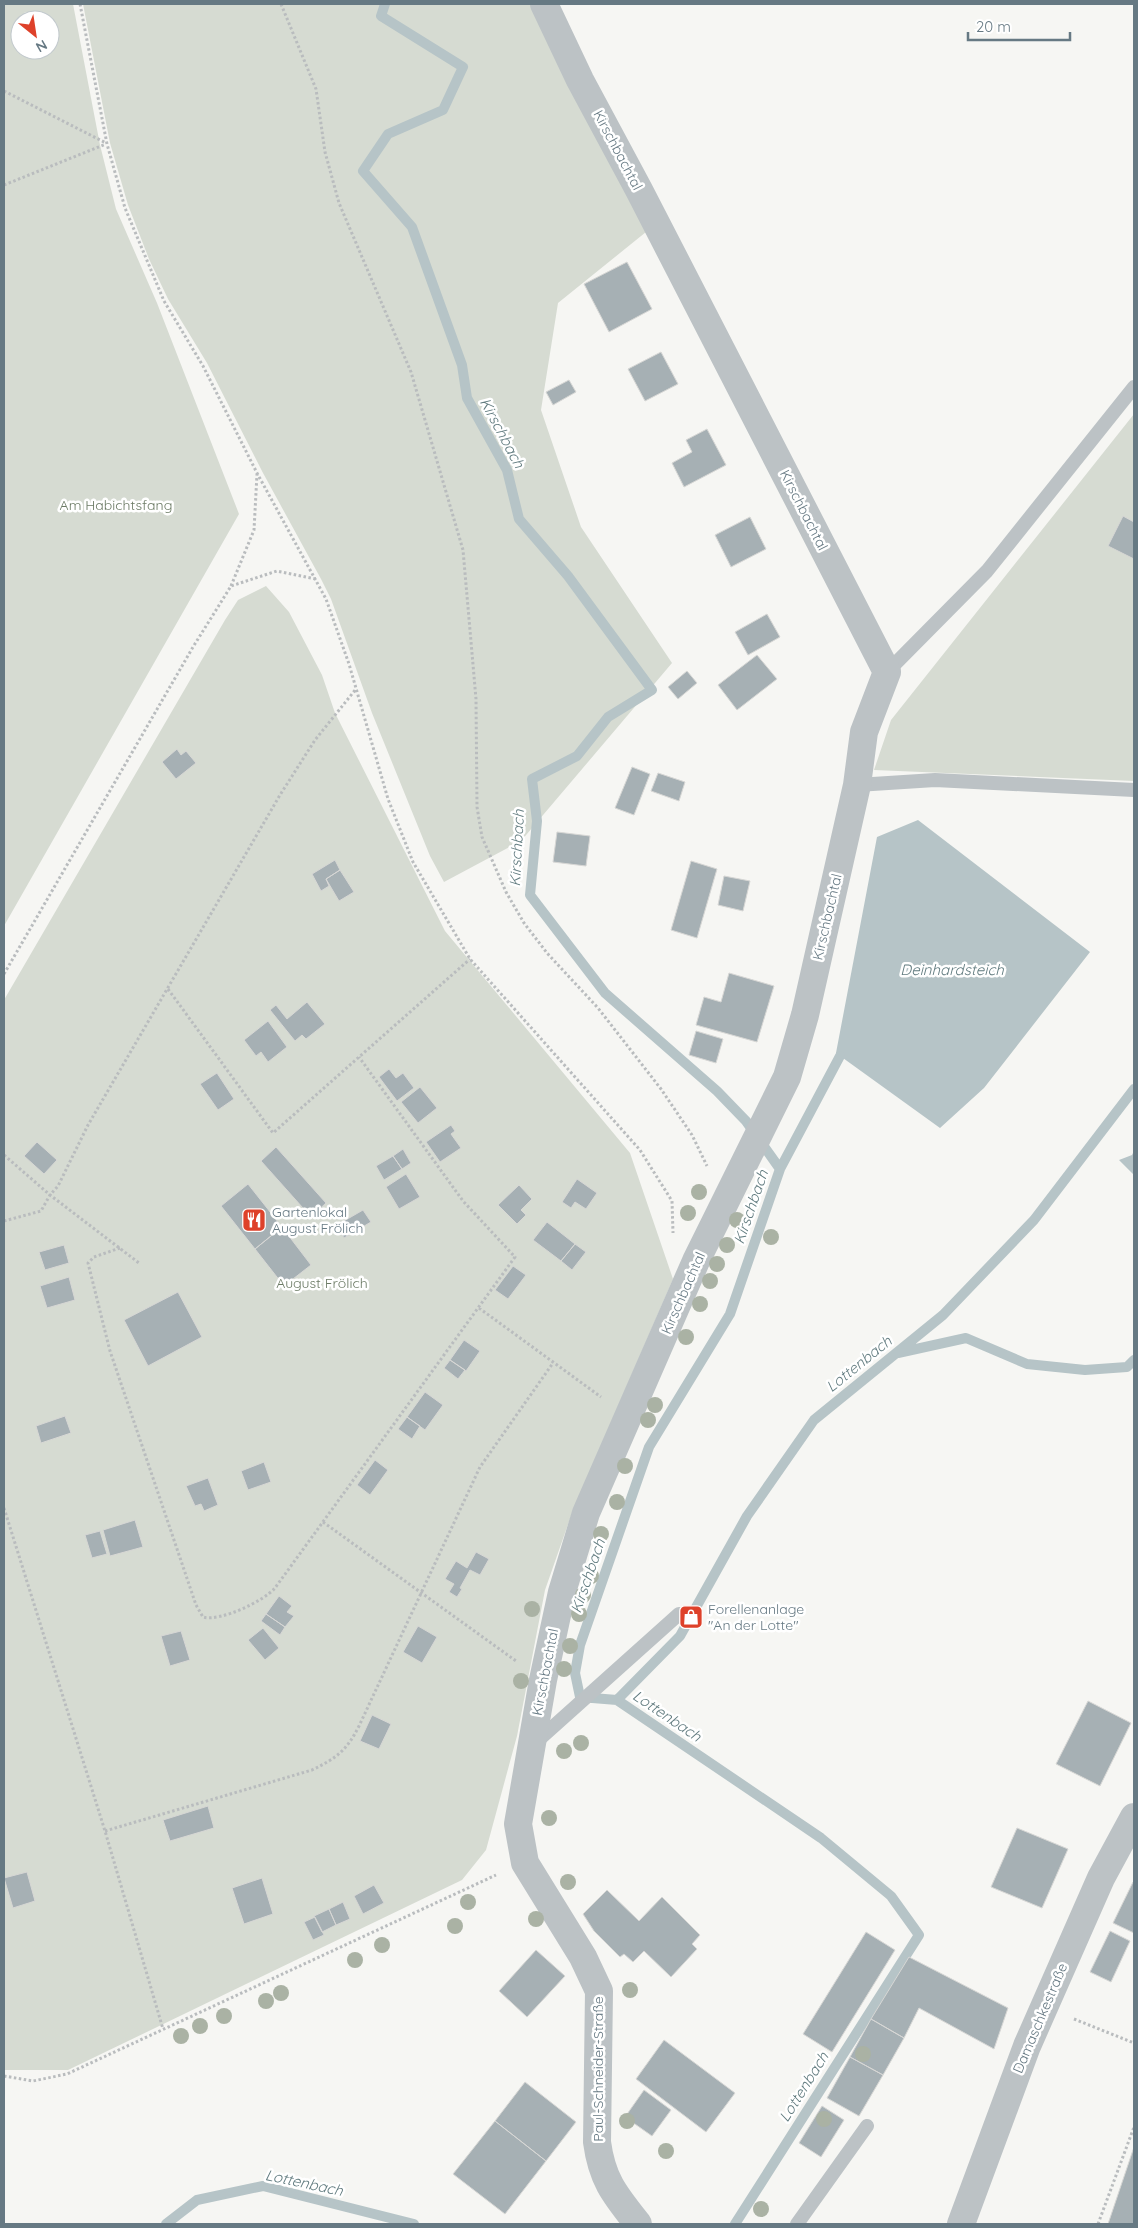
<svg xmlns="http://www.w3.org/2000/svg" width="1138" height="2228" viewBox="0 0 1138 2228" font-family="Quicksand,sans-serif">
	<rect width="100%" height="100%" fill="#f6f6f3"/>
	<path fill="#d6dbd2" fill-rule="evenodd" d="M 4,4 L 73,4 L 100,145 L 116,209 L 157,303 L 239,514 L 4,926 ZM 20,20 L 50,20 L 50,50 L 20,50 Z
		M 83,4 L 551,4 L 646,232 L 558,303 L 541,410 L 581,527 L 672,663 L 521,841 L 444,882 L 430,856 L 372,713 L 331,599 L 321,579 L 263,473 L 207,363 L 168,299 L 149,259 L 128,205 L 110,143 Z
		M 1134,414 L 1134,781 L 874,770 L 891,720 Z
		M 266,586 L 289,612 L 322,675 L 335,713 L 445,931 L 630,1153 L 673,1279 L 572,1513 L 545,1590 L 517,1736 L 486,1850 L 462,1880 L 68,2070 L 4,2070 L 4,1000 L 225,620 L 238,600 Z"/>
	<path fill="#b6c4c7" d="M 918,820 L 1090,952 L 984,1088 L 940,1128 L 836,1053 L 877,837 Z
		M 1134,1151 L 1134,1175 L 1119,1160 L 1132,1155 Z"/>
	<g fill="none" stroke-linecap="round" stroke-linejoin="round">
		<path stroke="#b6c4c7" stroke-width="10" d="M 385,4 L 381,16 L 463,67 L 443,110 L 388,134 L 363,171 L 412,227 L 462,365 L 467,398 L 507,470 L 519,519 L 568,576 L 652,690 L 608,717 L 577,756 L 532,779 L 537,821 L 530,895 L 605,993 L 717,1091 L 746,1121 L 780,1169
			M 898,1353 L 966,1338 L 1027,1364 L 1085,1370 L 1127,1367 L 1134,1360
			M 617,1700 L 580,1697 L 575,1673 L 580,1645 L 649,1447 L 730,1314 L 780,1169 L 840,1056
			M 166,2224 L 197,2200 L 263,2186 L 414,2224
			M 735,2224 L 919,1935 L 891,1896 L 821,1838 L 617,1700 L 680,1636 L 747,1516 L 814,1420 L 943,1315 L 1034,1220 L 1134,1089"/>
	</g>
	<path fill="#a6b0b4" stroke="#d7d7d5" d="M 627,262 L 652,309 L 609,332 L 584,284 Z
		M 661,352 L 678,384 L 645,401 L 628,369 Z
		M 569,380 L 576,392 L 553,405 L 546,392 Z
		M 707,429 L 726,465 L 684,487 L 672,463 L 692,452 L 686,440 Z
		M 1123,516 L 1134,522 L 1134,559 L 1108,546 Z
		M 750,517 L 766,549 L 731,567 L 715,535 Z
		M 767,614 L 780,637 L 748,655 L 735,632 Z
		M 757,655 L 777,679 L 737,710 L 718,685 Z
		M 687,671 L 697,683 L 678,699 L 668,687 Z
		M 177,749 L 181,755 L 186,751 L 196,763 L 176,779 L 162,762 Z
		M 632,767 L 650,774 L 634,815 L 615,808 Z
		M 658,773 L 685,782 L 679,801 L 651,791 Z
		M 557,832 L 590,836 L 586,866 L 553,862 Z
		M 335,860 L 340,870 L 326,879 L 329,886 L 321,891 L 312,874 Z
		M 691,861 L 717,869 L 697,938 L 671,930 Z
		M 340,870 L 354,892 L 339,901 L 326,879 Z
		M 724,876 L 750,881 L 743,911 L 718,905 Z
		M 729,973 L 774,986 L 757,1042 L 696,1025 L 704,997 L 721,1002 Z
		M 307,1002 L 325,1024 L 306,1039 L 302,1035 L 295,1041 L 270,1010 L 276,1005 L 287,1019 Z
		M 268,1021 L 287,1047 L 268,1062 L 261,1052 L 256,1056 L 244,1040 Z
		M 696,1031 L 723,1039 L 716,1063 L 689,1055 Z
		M 389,1069 L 396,1078 L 403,1073 L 414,1088 L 397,1101 L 379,1077 Z
		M 217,1073 L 234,1099 L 218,1110 L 200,1084 Z
		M 420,1087 L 437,1108 L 418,1123 L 401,1102 Z
		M 451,1125 L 455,1131 L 451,1134 L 461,1148 L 440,1162 L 426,1142 Z
		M 37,1142 L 57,1160 L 44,1174 L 24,1156 Z
		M 276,1147 L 326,1203 L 311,1217 L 261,1161 Z
		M 403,1149 L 411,1163 L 402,1169 L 393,1156 Z
		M 393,1156 L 402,1169 L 384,1180 L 376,1166 Z
		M 406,1174 L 420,1197 L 399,1209 L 386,1187 Z
		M 577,1179 L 597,1193 L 586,1209 L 575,1202 L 571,1208 L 562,1202 Z
		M 248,1184 L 282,1227 L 255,1249 L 221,1206 Z
		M 519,1185 L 532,1199 L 521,1210 L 526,1215 L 517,1224 L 498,1205 Z
		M 363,1210 L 371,1222 L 344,1238 L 337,1225 Z
		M 547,1222 L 575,1244 L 561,1261 L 533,1240 Z
		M 282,1227 L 311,1265 L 284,1286 L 255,1249 Z
		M 575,1244 L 586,1252 L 572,1270 L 561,1261 Z
		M 64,1245 L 69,1263 L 45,1270 L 39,1252 Z
		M 513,1266 L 526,1275 L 508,1299 L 495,1290 Z
		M 69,1277 L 75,1300 L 47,1308 L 40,1286 Z
		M 178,1292 L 202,1337 L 148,1366 L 124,1320 Z
		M 464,1340 L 480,1351 L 466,1371 L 450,1360 Z
		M 450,1360 L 465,1370 L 458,1379 L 444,1368 Z
		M 425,1392 L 443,1405 L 425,1430 L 407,1417 Z
		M 65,1416 L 71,1433 L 41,1443 L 36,1426 Z
		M 407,1417 L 420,1426 L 412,1439 L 398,1429 Z
		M 375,1460 L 388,1470 L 370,1495 L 357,1485 Z
		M 264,1462 L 271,1482 L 248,1490 L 241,1471 Z
		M 208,1478 L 218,1505 L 204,1511 L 201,1504 L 195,1506 L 186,1486 Z
		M 135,1520 L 143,1547 L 110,1556 L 103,1530 Z
		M 100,1531 L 107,1554 L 92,1558 L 85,1535 Z
		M 476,1552 L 489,1559 L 480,1575 L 470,1570 L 460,1588 L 462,1589 L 457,1597 L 449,1592 L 454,1584 L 445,1579 L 456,1561 L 467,1568 Z
		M 279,1596 L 292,1606 L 287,1612 L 294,1616 L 285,1627 L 266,1614 Z
		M 266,1614 L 285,1627 L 280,1635 L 261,1621 Z
		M 418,1626 L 437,1637 L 422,1663 L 403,1652 Z
		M 263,1628 L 279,1648 L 265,1660 L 248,1640 Z
		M 181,1631 L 190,1660 L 170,1666 L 161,1636 Z
		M 1088,1701 L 1131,1723 L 1100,1786 L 1056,1764 Z
		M 372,1715 L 391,1724 L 379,1749 L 360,1741 Z
		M 208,1806 L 214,1828 L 170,1841 L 163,1820 Z
		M 1017,1828 L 1068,1849 L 1042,1908 L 991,1887 Z
		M 27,1872 L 35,1901 L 13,1908 L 4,1878 Z
		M 262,1878 L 273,1914 L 244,1924 L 232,1888 Z
		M 1133,1882 L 1134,1883 L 1134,1933 L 1113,1923 Z
		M 374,1885 L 384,1903 L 363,1914 L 354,1896 Z
		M 607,1890 L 639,1921 L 662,1897 L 700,1935 L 692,1944 L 697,1949 L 671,1977 L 644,1951 L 633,1962 L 624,1954 L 620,1957 L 594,1931 L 583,1914 Z
		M 343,1902 L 350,1919 L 336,1925 L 329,1909 Z
		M 329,1909 L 336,1925 L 322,1932 L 314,1916 Z
		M 315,1917 L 324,1935 L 313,1940 L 304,1922 Z
		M 1110,1931 L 1130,1941 L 1111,1982 L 1090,1972 Z
		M 866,1932 L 895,1950 L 832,2052 L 803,2034 Z
		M 536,1950 L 565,1976 L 527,2017 L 499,1991 Z
		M 909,1957 L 1008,2008 L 994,2049 L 919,2008 L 904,2038 L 871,2019 Z
		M 871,2019 L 904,2038 L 883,2075 L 850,2057 Z
		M 664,2040 L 735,2093 L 706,2132 L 636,2079 Z
		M 850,2057 L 883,2075 L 859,2116 L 827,2098 Z
		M 525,2082 L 576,2122 L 546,2161 L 495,2121 Z
		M 644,2090 L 671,2110 L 652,2136 L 625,2117 Z
		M 822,2106 L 844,2120 L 821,2157 L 799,2143 Z
		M 495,2121 L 546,2161 L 505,2214 L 453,2174 Z
		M 1134,2147 L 1134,2224 L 1108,2224 Z"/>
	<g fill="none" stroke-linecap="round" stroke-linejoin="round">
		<path stroke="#b9bcbe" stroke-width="3" stroke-dasharray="2.5 2.5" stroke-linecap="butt" d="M 80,4 L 107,144 L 125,208 L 164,301 L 203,366 L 257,473 L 326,599 L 349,664 L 388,799 L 413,862 L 470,959 L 640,1150 L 672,1201 L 673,1233
			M 281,4 L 316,89 L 325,152 L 339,203 L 411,372 L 463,550 L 476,699 L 477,807 L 482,837 L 506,892 L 524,923 L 547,953 L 598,1008 L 661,1089 L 692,1135 L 707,1166
			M 4,91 L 106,143
			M 4,185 L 106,144
			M 231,586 L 254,530 L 257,474
			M 4,974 L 193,647 L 231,586 L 277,571 L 316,579
			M 168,989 L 273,1133 L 470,959
			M 4,1155 L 50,1195 L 139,1263
			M 4,1221 L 41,1211 L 50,1195 L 58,1186 L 88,1125 L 280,795 L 315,740 L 356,689
			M 120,1248 L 94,1257 L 88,1263 L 110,1351 L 196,1605 L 203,1617 C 220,1622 264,1601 275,1588 L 515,1257 L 463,1201 L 359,1057
			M 479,1308 L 601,1397
			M 4,1508 L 105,1831 L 163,2029
			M 323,1522 L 516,1661
			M 105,1831 L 312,1770 C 337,1758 347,1750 359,1726 L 480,1467 L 553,1363
			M 1074,2019 L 1134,2043
			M 4,2076 L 33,2081 L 67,2074 L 496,1875
			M 1098,2224 L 1134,2127"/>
		<path stroke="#bcc2c5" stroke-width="14" d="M 887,672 L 987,571 L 1134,387
			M 857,785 L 935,780 L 1134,790
			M 535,1743 L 679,1614
			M 797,2224 L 867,2126"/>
		<path stroke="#bcc2c5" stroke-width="28" d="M 544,4 L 580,80 L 639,190 L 887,672 L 864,732 L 857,785 L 805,1015 L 787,1077 L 696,1261 L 586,1513 L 562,1592 L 543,1680 L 518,1824 L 525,1863 L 583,1957 L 599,1991 L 597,2142 C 602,2180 615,2195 638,2224
			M 961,2224 L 1027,2046 L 1101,1878 L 1134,1817"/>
	</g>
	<g fill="#aab2a4">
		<circle cx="699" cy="1192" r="8"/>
		<circle cx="688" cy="1213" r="8"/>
		<circle cx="737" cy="1220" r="8"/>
		<circle cx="771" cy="1237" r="8"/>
		<circle cx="727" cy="1245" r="8"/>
		<circle cx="717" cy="1264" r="8"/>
		<circle cx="710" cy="1281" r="8"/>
		<circle cx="700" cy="1304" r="8"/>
		<circle cx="686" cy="1337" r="8"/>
		<circle cx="655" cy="1405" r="8"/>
		<circle cx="648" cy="1420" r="8"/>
		<circle cx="625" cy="1466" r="8"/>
		<circle cx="617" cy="1502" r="8"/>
		<circle cx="601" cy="1534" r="8"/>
		<circle cx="591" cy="1576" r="8"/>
		<circle cx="583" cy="1595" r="8"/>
		<circle cx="532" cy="1609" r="8"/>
		<circle cx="579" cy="1614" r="8"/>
		<circle cx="570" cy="1646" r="8"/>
		<circle cx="564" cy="1669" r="8"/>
		<circle cx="521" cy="1681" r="8"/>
		<circle cx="581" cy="1743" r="8"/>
		<circle cx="564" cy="1751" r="8"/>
		<circle cx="549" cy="1818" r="8"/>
		<circle cx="568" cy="1882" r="8"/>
		<circle cx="468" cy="1902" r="8"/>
		<circle cx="536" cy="1919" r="8"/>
		<circle cx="455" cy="1926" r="8"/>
		<circle cx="382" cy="1945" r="8"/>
		<circle cx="355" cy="1960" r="8"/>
		<circle cx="630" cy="1990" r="8"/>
		<circle cx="281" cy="1993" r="8"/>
		<circle cx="266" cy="2001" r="8"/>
		<circle cx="224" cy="2016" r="8"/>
		<circle cx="200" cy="2026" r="8"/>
		<circle cx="181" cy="2036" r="8"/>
		<circle cx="863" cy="2054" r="8"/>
		<circle cx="824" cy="2119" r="8"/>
		<circle cx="627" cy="2121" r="8"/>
		<circle cx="666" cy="2151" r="8"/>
		<circle cx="761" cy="2209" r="8"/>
	</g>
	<defs>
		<g id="restaurant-square" transform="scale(1.25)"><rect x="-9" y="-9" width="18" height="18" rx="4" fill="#de412a" stroke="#fff"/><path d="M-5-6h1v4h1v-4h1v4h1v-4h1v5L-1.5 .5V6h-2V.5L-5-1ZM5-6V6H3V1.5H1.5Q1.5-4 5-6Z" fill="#fff"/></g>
		<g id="shop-square" transform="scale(1.25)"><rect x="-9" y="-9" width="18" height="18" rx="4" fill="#de412a" stroke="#fff"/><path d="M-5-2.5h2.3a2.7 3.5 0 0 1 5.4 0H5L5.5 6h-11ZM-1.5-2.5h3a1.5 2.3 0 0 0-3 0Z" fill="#fff"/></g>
	</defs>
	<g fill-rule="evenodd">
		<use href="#restaurant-square" x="254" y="1220"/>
		<use href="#shop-square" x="691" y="1617"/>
	</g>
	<g text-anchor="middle" stroke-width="5" stroke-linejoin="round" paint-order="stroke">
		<g font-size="14" fill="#667983" stroke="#fff">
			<text transform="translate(618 150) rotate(62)" y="5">Kirschbachtal</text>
			<text transform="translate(804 510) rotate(63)" y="5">Kirschbachtal</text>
			<text transform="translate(827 917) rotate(-77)" y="5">Kirschbachtal</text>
			<text transform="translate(683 1293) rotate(-66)" y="5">Kirschbachtal</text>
			<text transform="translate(545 1672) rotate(-79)" y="5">Kirschbachtal</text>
			<text transform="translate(1040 2018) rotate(-67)" y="5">Damaschkestraße</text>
			<text transform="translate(598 2069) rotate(-90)" y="5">Paul-Schneider-Straße</text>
		</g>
		<g font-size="14" fill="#6b7a64" stroke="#fff">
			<text x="116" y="510">Am Habichtsfang</text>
			<text x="322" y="1288">August Frölich</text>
		</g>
		<g font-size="14" fill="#667983" stroke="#fff" text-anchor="start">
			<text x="272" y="1217">Gartenlokal<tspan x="272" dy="16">August Frölich</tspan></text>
			<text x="708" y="1614">Forellenanlage<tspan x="708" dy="16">"An der Lotte"</tspan></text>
		</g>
		<g font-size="15" font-style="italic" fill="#617b7f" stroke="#fff">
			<text transform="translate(502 433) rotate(62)" y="5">Kirschbach</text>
			<text transform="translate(517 848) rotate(-87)" y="5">Kirschbach</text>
			<text x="952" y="975">Deinhardsteich</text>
			<text transform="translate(751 1207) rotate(-71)" y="5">Kirschbach</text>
			<text transform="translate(859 1364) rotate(-39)" y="5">Lottenbach</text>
			<text transform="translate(588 1576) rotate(-71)" y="5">Kirschbach</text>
			<text transform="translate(667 1716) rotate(34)" y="5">Lottenbach</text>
			<text transform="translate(804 2087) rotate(-58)" y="5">Lottenbach</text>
			<text transform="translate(304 2183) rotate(12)" y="5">Lottenbach</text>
		</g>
	</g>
	<rect width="1138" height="2228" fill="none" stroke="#667983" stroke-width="10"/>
	<g transform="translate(35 35) rotate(150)"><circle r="24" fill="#ffffff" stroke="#c2c9cd"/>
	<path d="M0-4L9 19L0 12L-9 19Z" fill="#de412a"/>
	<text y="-8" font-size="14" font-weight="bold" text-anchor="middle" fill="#667983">N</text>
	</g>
	<path d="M968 32v8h102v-8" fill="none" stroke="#667983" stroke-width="2.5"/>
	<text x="976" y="32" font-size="15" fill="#667983" stroke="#ffffff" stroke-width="4" paint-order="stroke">20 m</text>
</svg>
